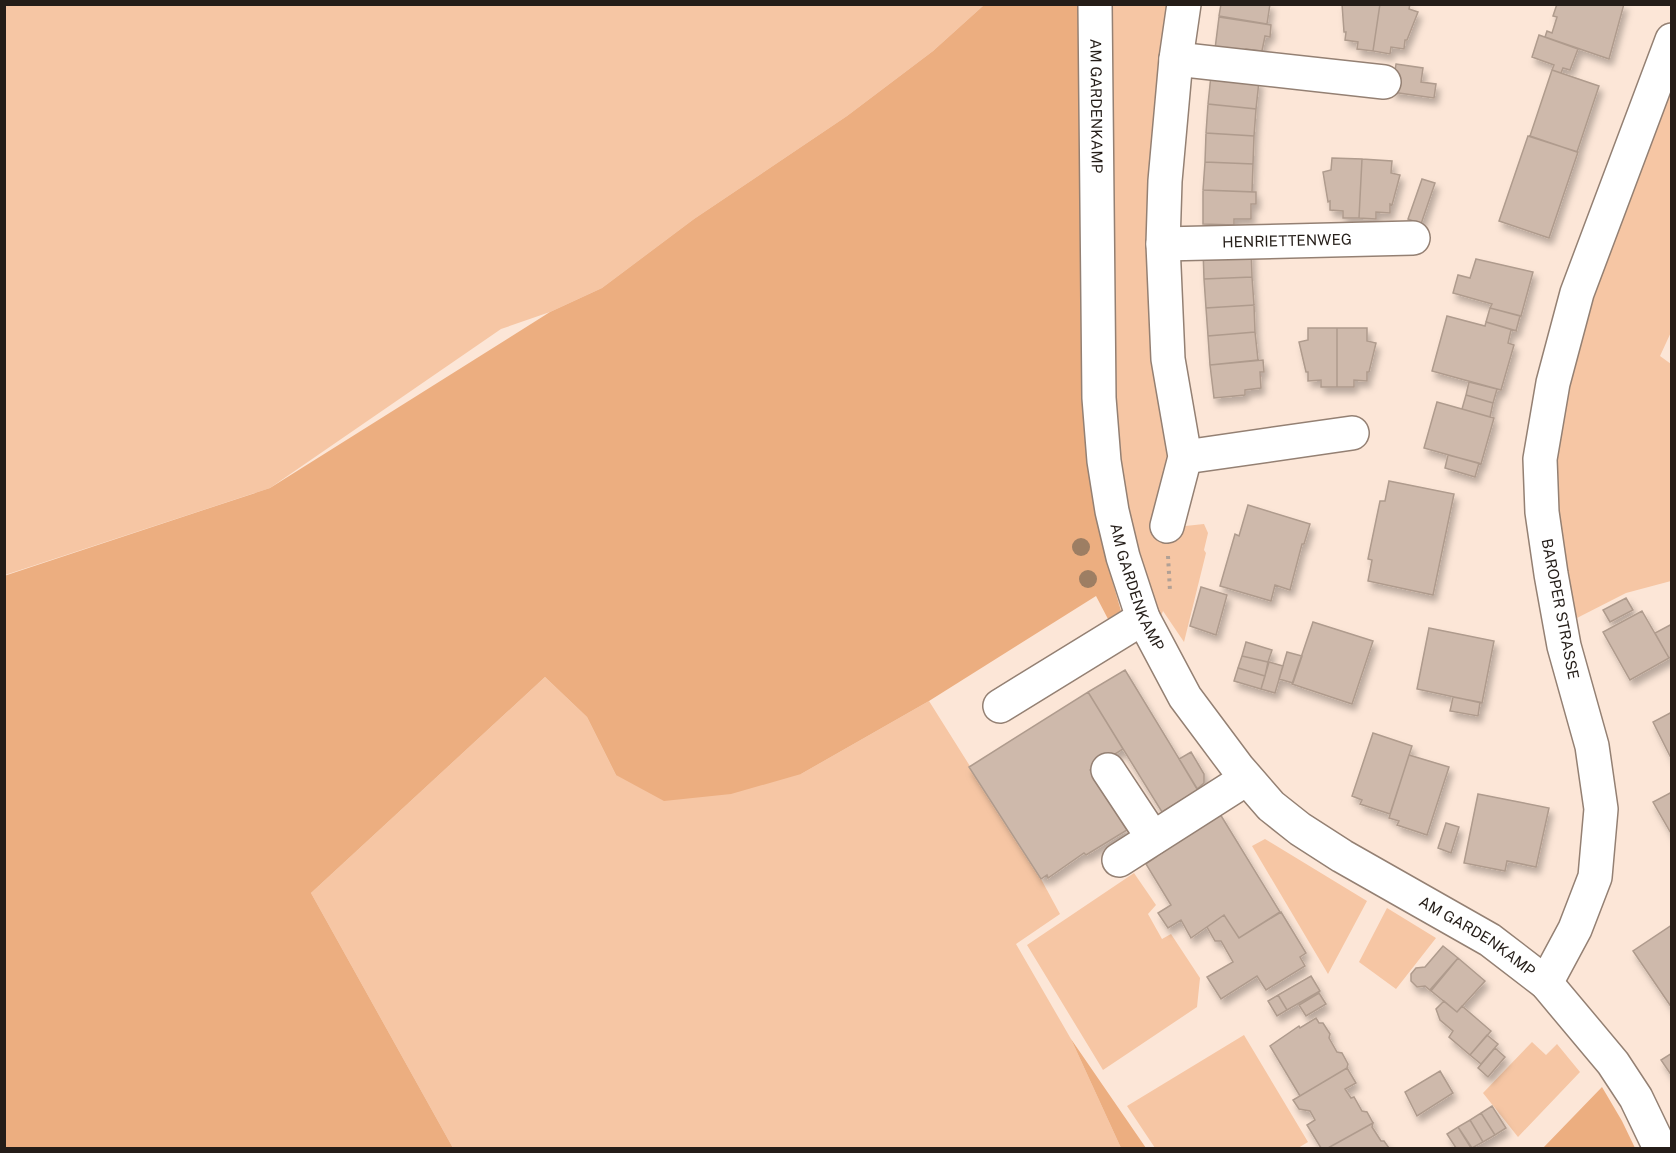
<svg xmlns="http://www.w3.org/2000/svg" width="1676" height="1153" viewBox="0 0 1676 1153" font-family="'Public Sans',sans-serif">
	<defs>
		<filter id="shadow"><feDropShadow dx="3.5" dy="6" stdDeviation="3" flood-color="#0004"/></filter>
	</defs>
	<rect width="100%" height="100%" fill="#fce6d7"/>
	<path fill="#f6c6a4" d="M 4,5 L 984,5 L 933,51 L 847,116 L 694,219 L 602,288 L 550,312 L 501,329 L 270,488 L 5,575 Z
		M 1095,5 L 1184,5 L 1176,59 L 1176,527 L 1204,524 L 1208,533 L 1204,550 L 1206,553 L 1184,642 L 1163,611 L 1153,636 L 1123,557 Z
		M 1671,84 L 1672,330 L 1660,356 L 1671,364 L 1671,581 L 1626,593 L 1575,619 L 1549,487 L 1581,316 Z
		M 545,677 L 587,717 L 616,775 L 801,774 L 929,701 L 1041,879 L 1060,914 L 1016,944 L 1071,1039 L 1121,1148 L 453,1148 L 311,893 Z
		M 1265,839 L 1367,901 L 1328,974 L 1252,846 Z
		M 1134,873 L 1156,905 L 1148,914 L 1162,939 L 1171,934 L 1200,978 L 1197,1007 L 1103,1070 L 1027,945 Z
		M 1387,908 L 1436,938 L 1396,989 L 1359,962 Z
		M 1244,1035 L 1308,1142 L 1298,1148 L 1155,1148 L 1127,1106 Z
		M 1532,1042 L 1546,1055 L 1557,1044 L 1580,1072 L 1518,1137 L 1483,1093 Z"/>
	<path fill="#ecae80" d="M 984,5 L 1080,5 L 1092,484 L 1104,552 L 1121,611 L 1108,619 L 1096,596 L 929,701 L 801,774 L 731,794 L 664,801 L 616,775 L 587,717 L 545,677 L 311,893 L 453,1148 L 5,1148 L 4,576 L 270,488 L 550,312 L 602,288 L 694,219 L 847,116 L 933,51 Z
		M 1071,1039 L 1146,1148 L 1121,1148 Z
		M 1602,1087 L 1622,1121 L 1635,1148 L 1543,1148 Z"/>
	<path fill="#ceb9ab" stroke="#af9b8d" stroke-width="1.5" filter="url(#shadow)" d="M 1221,4 L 1270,4 L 1267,24 L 1219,16 Z
		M 1342,4 L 1380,4 L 1373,51 L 1357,49 L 1358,42 L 1345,40 L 1346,32 L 1344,32 Z
		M 1380,4 L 1410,4 L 1409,9 L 1418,12 L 1407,40 L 1405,40 L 1404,49 L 1391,47 L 1390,54 L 1373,51 Z
		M 1557,4 L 1624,4 L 1609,59 L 1545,37 L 1547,31 L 1552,33 L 1557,17 L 1553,16 Z
		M 1219,17 L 1271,25 L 1270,37 L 1265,36 L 1262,51 L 1246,49 L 1245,55 L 1215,49 Z
		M 1539,35 L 1578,49 L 1570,70 L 1563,68 L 1561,73 L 1552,70 L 1554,65 L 1532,57 Z
		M 1396,64 L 1423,68 L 1421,82 L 1436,84 L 1434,98 L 1392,92 Z
		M 1552,70 L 1599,86 L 1577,152 L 1530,136 Z
		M 1211,75 L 1259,81 L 1256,109 L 1208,104 Z
		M 1208,104 L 1256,109 L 1254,136 L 1206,133 Z
		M 1206,133 L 1254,136 L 1253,164 L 1205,162 Z
		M 1528,136 L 1578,152 L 1549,238 L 1499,221 Z
		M 1332,158 L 1362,159 L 1359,218 L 1343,218 L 1343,211 L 1330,210 L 1330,201 L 1328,202 L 1323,172 L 1331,170 Z
		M 1362,159 L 1392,161 L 1391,173 L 1400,175 L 1392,205 L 1390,204 L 1390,213 L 1376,212 L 1376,219 L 1359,218 Z
		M 1205,162 L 1253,164 L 1252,192 L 1203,190 Z
		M 1422,179 L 1435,183 L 1421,224 L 1408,219 Z
		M 1203,190 L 1256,192 L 1256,204 L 1251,204 L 1251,219 L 1234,219 L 1234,225 L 1203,224 Z
		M 1251,249 L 1252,277 L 1204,279 L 1203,250 Z
		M 1476,259 L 1533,272 L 1521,316 L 1490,308 L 1492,304 L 1453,293 L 1458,275 L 1470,278 Z
		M 1252,277 L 1254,305 L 1206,308 L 1204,279 Z
		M 1254,305 L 1255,332 L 1208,336 L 1206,308 Z
		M 1490,308 L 1520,316 L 1516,331 L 1486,322 Z
		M 1447,316 L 1485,326 L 1486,322 L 1517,331 L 1511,330 L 1508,343 L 1514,345 L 1501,390 L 1432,371 Z
		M 1308,328 L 1337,328 L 1337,387 L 1321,387 L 1321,380 L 1308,381 L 1308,372 L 1306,372 L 1299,342 L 1308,340 Z
		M 1337,328 L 1367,328 L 1367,341 L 1376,343 L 1369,372 L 1367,372 L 1367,381 L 1354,380 L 1354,387 L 1337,387 Z
		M 1255,332 L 1258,360 L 1210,365 L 1208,336 Z
		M 1263,360 L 1264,372 L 1260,372 L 1261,388 L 1245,390 L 1245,395 L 1214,398 L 1210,365 Z
		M 1469,382 L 1497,389 L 1493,403 L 1466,395 Z
		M 1466,395 L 1493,403 L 1490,417 L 1462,409 Z
		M 1437,402 L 1494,418 L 1481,464 L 1424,448 Z
		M 1448,455 L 1479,463 L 1475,477 L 1445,468 Z
		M 1389,481 L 1454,494 L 1433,595 L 1368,581 L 1372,560 L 1368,559 L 1380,501 L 1385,501 Z
		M 1248,505 L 1310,524 L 1304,544 L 1302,544 L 1290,590 L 1275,585 L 1271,601 L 1220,586 L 1235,534 L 1239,536 Z
		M 1201,587 L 1227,595 L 1216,635 L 1190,626 Z
		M 1626,598 L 1633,610 L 1610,622 L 1603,610 Z
		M 1642,611 L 1669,658 L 1630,680 L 1603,632 Z
		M 1313,622 L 1373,641 L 1352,704 L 1292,684 Z
		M 1672,624 L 1672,656 L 1669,658 L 1655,633 Z
		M 1429,628 L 1494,641 L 1482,703 L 1417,689 Z
		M 1246,642 L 1272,650 L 1268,662 L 1242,656 Z
		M 1287,652 L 1302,656 L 1293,683 L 1279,679 Z
		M 1242,656 L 1268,662 L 1265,676 L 1238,668 Z
		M 1269,662 L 1283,666 L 1275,693 L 1261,689 Z
		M 1238,668 L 1265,676 L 1261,689 L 1234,681 Z
		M 1125,670 L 1198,790 L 1162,812 L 1088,692 Z
		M 1088,692 L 1123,749 L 1090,770 L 1127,830 L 1086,855 L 1084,853 L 1048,878 L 1047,875 L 1041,879 L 969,767 Z
		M 1453,697 L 1480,702 L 1478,716 L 1450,711 Z
		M 1672,712 L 1672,760 L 1653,722 Z
		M 1373,733 L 1412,746 L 1390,814 L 1360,804 L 1362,800 L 1352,796 Z
		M 1191,752 L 1204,774 L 1204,783 L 1197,789 L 1179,759 Z
		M 1409,755 L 1449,767 L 1427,835 L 1397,825 L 1399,821 L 1389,818 Z
		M 1672,792 L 1672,835 L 1653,802 Z
		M 1478,794 L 1549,808 L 1536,867 L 1507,861 L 1505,871 L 1464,863 Z
		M 1220,814 L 1280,912 L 1239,938 L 1224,915 L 1191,938 L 1181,920 L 1168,928 L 1158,913 L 1171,905 L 1146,864 L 1156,857 L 1154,853 L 1166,845 L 1168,848 Z
		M 1446,823 L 1459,827 L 1451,853 L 1438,848 Z
		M 1281,912 L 1306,953 L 1300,957 L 1305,966 L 1266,990 L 1257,976 L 1221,999 L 1207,977 L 1233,962 L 1221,941 L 1215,941 L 1207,927 L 1224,915 L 1239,938 Z
		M 1672,925 L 1672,1008 L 1633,951 Z
		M 1443,946 L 1458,958 L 1431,991 L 1425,986 L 1417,987 L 1411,981 L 1411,974 L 1416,968 L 1425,967 Z
		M 1458,958 L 1485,981 L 1457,1012 L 1430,990 Z
		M 1311,976 L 1320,991 L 1287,1010 L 1278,995 Z
		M 1319,993 L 1326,1004 L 1306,1016 L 1299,1005 Z
		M 1278,995 L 1287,1010 L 1277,1016 L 1268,1001 Z
		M 1444,1001 L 1457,1012 L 1462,1006 L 1491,1031 L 1470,1055 L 1449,1037 L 1453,1031 L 1440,1020 L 1436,1009 Z
		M 1316,1018 L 1319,1023 L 1323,1023 L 1330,1034 L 1329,1038 L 1337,1052 L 1342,1053 L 1348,1064 L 1347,1068 L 1300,1096 L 1270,1046 L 1299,1026 L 1300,1028 Z
		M 1487,1035 L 1498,1044 L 1481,1064 L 1470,1055 Z
		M 1495,1048 L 1505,1057 L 1488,1077 L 1478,1068 Z
		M 1672,1053 L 1672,1076 L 1661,1060 Z
		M 1347,1068 L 1356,1083 L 1345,1089 L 1351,1098 L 1354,1097 L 1362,1111 L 1367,1112 L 1373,1123 L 1328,1148 L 1321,1148 L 1307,1125 L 1315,1120 L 1310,1111 L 1299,1109 L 1293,1100 Z
		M 1440,1071 L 1453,1093 L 1417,1116 L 1405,1092 Z
		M 1492,1106 L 1506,1128 L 1495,1135 L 1481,1113 Z
		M 1481,1113 L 1495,1135 L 1483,1142 L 1470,1120 Z
		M 1470,1120 L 1483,1142 L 1472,1148 L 1458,1127 Z
		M 1373,1123 L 1372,1127 L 1381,1141 L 1384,1141 L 1389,1148 L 1328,1148 Z
		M 1458,1127 L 1471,1148 L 1456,1148 L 1447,1134 Z"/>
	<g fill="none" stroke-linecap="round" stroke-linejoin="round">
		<g stroke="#948073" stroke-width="36">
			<g id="minor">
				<path id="s1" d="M 1095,4 L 1099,398 L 1104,461 L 1112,511 L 1123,557 L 1143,618 L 1185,697 L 1238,768 L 1271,806 L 1300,829 L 1342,856 L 1490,940 L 1546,983 L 1613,1063 L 1636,1098 L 1660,1148"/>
				<path d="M 1176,59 L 1384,82"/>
				<path id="s2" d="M 1163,244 L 1413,238"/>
				<path d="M 1185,457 L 1352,433"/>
				<path d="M 1167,526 L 1185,457 L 1168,359 L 1163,244 L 1165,181 L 1176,59 L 1184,4"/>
				<path d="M 1000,706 L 1143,618"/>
				<path d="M 1108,770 L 1153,838"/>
				<path d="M 1119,860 L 1246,779"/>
				<path d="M 1546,983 L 1575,929 L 1595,877 L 1601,809 L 1592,746 L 1564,646 L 1551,574 L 1542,512 L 1540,459 L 1553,383 L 1577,293 L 1672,40"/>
			</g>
		</g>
		<path stroke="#b1a095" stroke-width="4" stroke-dasharray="3 4.5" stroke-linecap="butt" d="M 1168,556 L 1170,591"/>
		<use href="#minor" stroke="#fff" stroke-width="33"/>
	</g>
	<g fill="#9d7e63">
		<circle cx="1081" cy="547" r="9"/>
		<circle cx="1088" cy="579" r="9"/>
	</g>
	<g text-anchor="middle" stroke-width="4.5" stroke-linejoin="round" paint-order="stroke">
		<g font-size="15" fill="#241d18" stroke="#fff">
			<text dy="5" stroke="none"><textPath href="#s1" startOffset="102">AM GARDENKAMP</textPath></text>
			<text dy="5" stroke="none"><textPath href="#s2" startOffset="124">HENRIETTENWEG</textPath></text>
			<text dy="5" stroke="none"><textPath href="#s1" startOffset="588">AM GARDENKAMP</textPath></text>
			<text transform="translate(1560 609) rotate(79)" y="5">BAROPER STRASSE</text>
			<text dy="5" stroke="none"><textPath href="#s1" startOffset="1092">AM GARDENKAMP</textPath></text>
		</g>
	</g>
	<rect width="1676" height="1153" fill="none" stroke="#241d18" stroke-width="12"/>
</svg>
